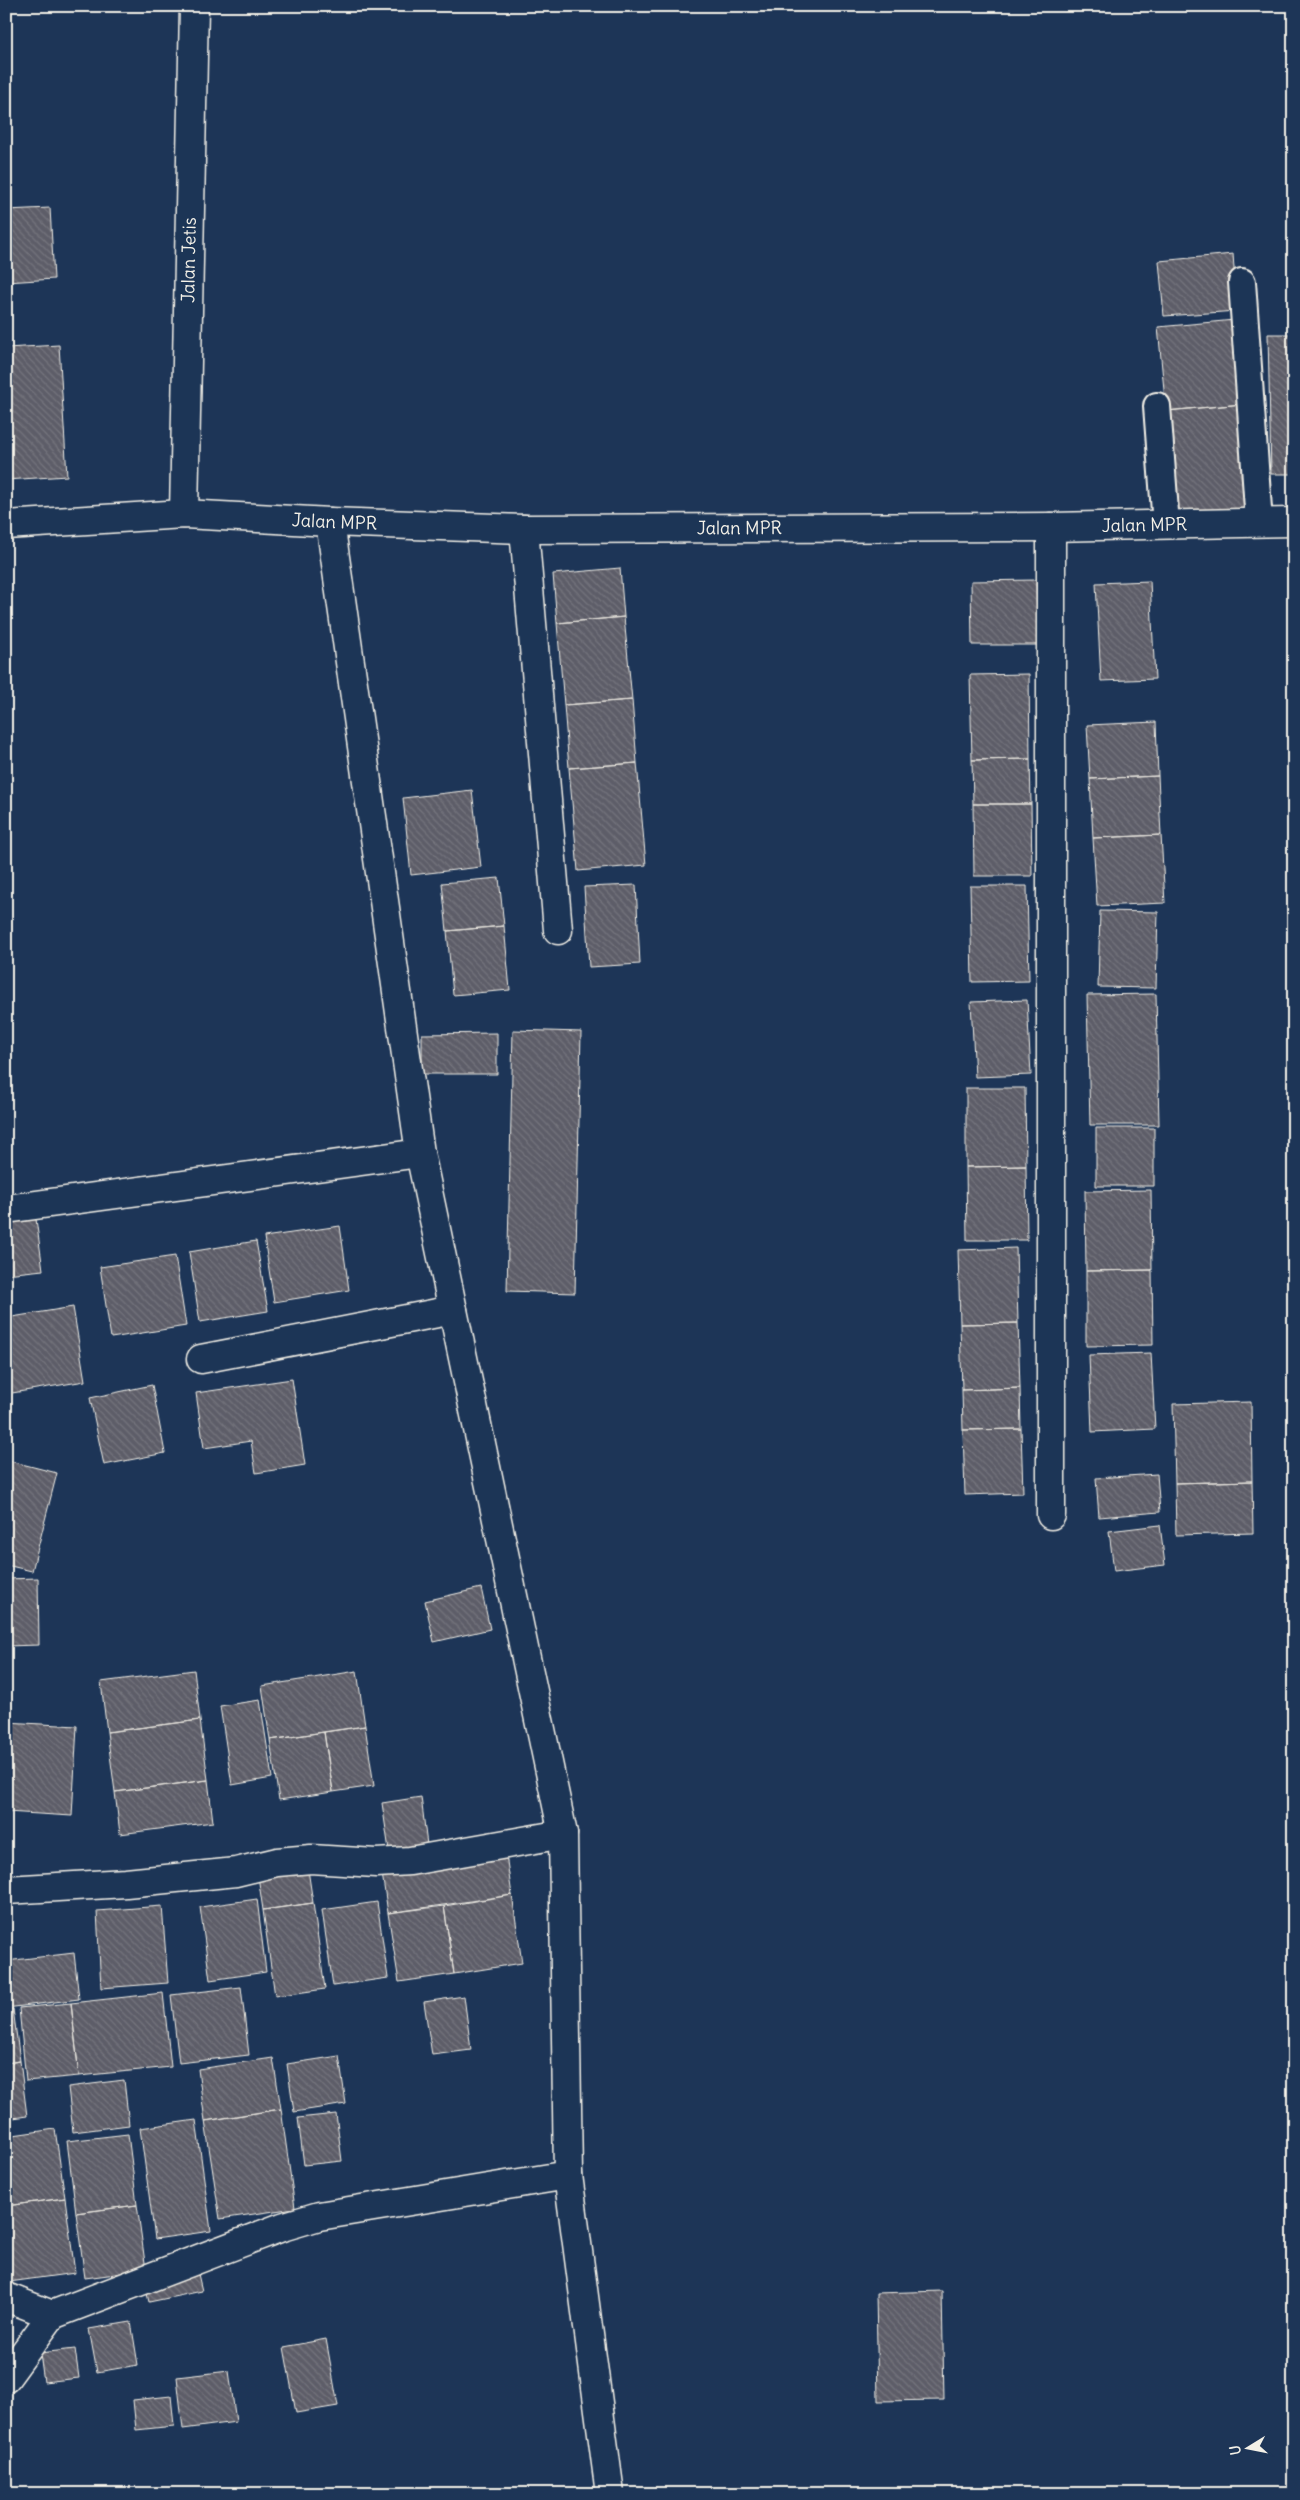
<svg xmlns="http://www.w3.org/2000/svg" width="1300" height="2500" viewBox="0 0 1300 2500" font-family="Delius,sans-serif">
	<defs>
		<pattern id="building-back-hatch" width="6" height="6" patternUnits="userSpaceOnUse" patternTransform="scale(1.25)"><rect width="6" height="6" fill="#5d5d68"/><path d="M-1 5l2 2M0 0l6 6M5-1l2 2" fill="none" stroke="#75757e"/></pattern>
	</defs>
	<rect width="100%" height="100%" fill="#1d3557"/>
	<filter id="ink" filterUnits="userSpaceOnUse"><feTurbulence type="fractalNoise" baseFrequency=".02" numOctaves="2"/><feDisplacementMap in="SourceGraphic" scale="10" xChannelSelector="R" yChannelSelector="G"/><feConvolveMatrix kernelMatrix="1 2 1 2 8 2 1 2 1" color-interpolation-filters="sRGB"/></filter>
	<g filter="url(#ink)">
		<path fill="url(#building-back-hatch)" stroke="#f4f1e8" d="M 50,208 L 54,279 L 6,282 L 6,210 Z
			M 1233,254 L 1237,311 L 1164,316 L 1159,261 Z
			M 1235,320 L 1243,404 L 1166,411 L 1158,327 Z
			M 1268,334 L 1294,334 L 1294,474 L 1271,474 Z
			M 59,345 L 67,476 L 6,480 L 6,348 Z
			M 1243,404 L 1253,508 L 1177,515 L 1166,411 Z
			M 620,568 L 624,617 L 557,623 L 553,574 Z
			M 1036,580 L 1037,645 L 972,645 L 971,581 Z
			M 1150,581 L 1155,679 L 1101,681 L 1096,583 Z
			M 624,617 L 632,700 L 564,705 L 557,623 Z
			M 1029,674 L 1030,759 L 972,760 L 970,675 Z
			M 632,700 L 637,763 L 569,768 L 564,705 Z
			M 1156,722 L 1158,776 L 1090,779 L 1087,725 Z
			M 1030,759 L 1031,804 L 973,804 L 972,760 Z
			M 637,763 L 646,865 L 578,871 L 569,768 Z
			M 1158,776 L 1161,835 L 1093,838 L 1090,779 Z
			M 472,790 L 481,867 L 411,875 L 403,798 Z
			M 973,804 L 1031,804 L 1032,876 L 974,876 Z
			M 1161,835 L 1165,903 L 1097,906 L 1093,838 Z
			M 499,878 L 504,926 L 447,931 L 442,883 Z
			M 636,885 L 640,964 L 589,967 L 584,887 Z
			M 970,886 L 1027,886 L 1029,981 L 972,982 Z
			M 1100,911 L 1158,912 L 1156,988 L 1098,987 Z
			M 504,926 L 510,990 L 453,995 L 447,931 Z
			M 1156,994 L 1159,1125 L 1090,1125 L 1087,995 Z
			M 1027,1000 L 1031,1075 L 975,1077 L 971,1002 Z
			M 513,1030 L 581,1032 L 575,1293 L 507,1291 Z
			M 497,1033 L 497,1074 L 422,1074 L 422,1034 Z
			M 966,1088 L 1025,1088 L 1026,1166 L 966,1167 Z
			M 1096,1128 L 1154,1128 L 1154,1186 L 1096,1186 Z
			M 1026,1166 L 1027,1240 L 967,1240 L 966,1167 Z
			M 1151,1190 L 1152,1270 L 1086,1271 L 1085,1191 Z
			M 36,1219 L 43,1270 L 6,1274 L 6,1223 Z
			M 340,1226 L 349,1290 L 274,1302 L 264,1237 Z
			M 256,1241 L 268,1311 L 200,1322 L 189,1252 Z
			M 1016,1248 L 1018,1323 L 960,1324 L 958,1250 Z
			M 175,1256 L 186,1326 L 111,1338 L 100,1267 Z
			M 1152,1270 L 1153,1345 L 1086,1346 L 1086,1271 Z
			M 73,1307 L 85,1381 L 6,1394 L 6,1318 Z
			M 1018,1323 L 1020,1388 L 962,1390 L 960,1324 Z
			M 1151,1353 L 1155,1429 L 1092,1432 L 1089,1355 Z
			M 292,1379 L 305,1465 L 256,1473 L 251,1441 L 204,1448 L 196,1393 Z
			M 152,1385 L 165,1453 L 104,1465 L 90,1398 Z
			M 1020,1388 L 1021,1429 L 963,1430 L 962,1390 Z
			M 1251,1402 L 1252,1481 L 1175,1483 L 1173,1404 Z
			M 1021,1429 L 1023,1493 L 965,1495 L 963,1430 Z
			M 6,1460 L 57,1473 L 32,1571 L 6,1565 Z
			M 1157,1474 L 1160,1512 L 1099,1517 L 1096,1478 Z
			M 1252,1481 L 1253,1533 L 1176,1535 L 1175,1483 Z
			M 1160,1525 L 1165,1565 L 1114,1571 L 1109,1531 Z
			M 38,1578 L 39,1645 L 6,1646 L 6,1579 Z
			M 481,1588 L 490,1629 L 434,1642 L 425,1601 Z
			M 194,1670 L 200,1720 L 107,1732 L 101,1682 Z
			M 357,1671 L 365,1726 L 270,1740 L 262,1686 Z
			M 260,1700 L 272,1778 L 232,1785 L 220,1706 Z
			M 200,1720 L 208,1780 L 115,1792 L 107,1732 Z
			M 6,1722 L 77,1726 L 72,1816 L 6,1812 Z
			M 365,1726 L 374,1786 L 333,1792 L 324,1732 Z
			M 324,1732 L 333,1792 L 279,1800 L 270,1740 Z
			M 208,1780 L 213,1822 L 120,1834 L 115,1792 Z
			M 421,1797 L 427,1845 L 389,1850 L 382,1803 Z
			M 506,1855 L 512,1895 L 388,1913 L 382,1873 Z
			M 307,1863 L 313,1903 L 263,1910 L 257,1869 Z
			M 512,1895 L 522,1963 L 454,1974 L 444,1906 Z
			M 257,1899 L 266,1972 L 210,1980 L 200,1907 Z
			M 377,1902 L 388,1978 L 333,1986 L 322,1910 Z
			M 313,1903 L 325,1989 L 275,1996 L 263,1910 Z
			M 162,1906 L 168,1983 L 101,1988 L 97,1911 Z
			M 444,1906 L 454,1974 L 399,1982 L 388,1913 Z
			M 74,1953 L 79,1999 L 6,2008 L 6,1961 Z
			M 241,1987 L 249,2055 L 179,2063 L 171,1995 Z
			M 163,1993 L 171,2067 L 79,2076 L 71,2003 Z
			M 464,1996 L 471,2050 L 432,2055 L 424,2002 Z
			M 71,2003 L 79,2076 L 26,2081 L 19,2008 Z
			M 13,2009 L 20,2061 L 6,2063 L 6,2010 Z
			M 339,2056 L 346,2104 L 294,2112 L 287,2064 Z
			M 273,2058 L 281,2109 L 205,2121 L 198,2069 Z
			M 20,2061 L 27,2116 L 6,2119 L 6,2063 Z
			M 124,2080 L 129,2125 L 73,2132 L 68,2087 Z
			M 281,2109 L 295,2208 L 220,2219 L 205,2121 Z
			M 336,2114 L 342,2161 L 304,2165 L 298,2118 Z
			M 196,2120 L 211,2231 L 155,2239 L 140,2128 Z
			M 55,2129 L 65,2198 L 6,2206 L 6,2136 Z
			M 128,2134 L 137,2205 L 76,2213 L 67,2141 Z
			M 65,2198 L 75,2273 L 9,2282 L 6,2261 L 6,2206 Z
			M 137,2205 L 146,2270 L 85,2278 L 76,2213 Z
			M 198,2274 L 202,2291 L 149,2302 L 145,2285 Z
			M 942,2291 L 944,2400 L 878,2401 L 876,2293 Z
			M 131,2322 L 138,2365 L 97,2372 L 89,2329 Z
			M 326,2339 L 338,2406 L 296,2413 L 284,2347 Z
			M 75,2349 L 79,2378 L 44,2382 L 40,2353 Z
			M 229,2371 L 236,2422 L 183,2429 L 177,2377 Z
			M 171,2396 L 174,2426 L 136,2430 L 133,2400 Z"/>
		<g fill="none" stroke-linecap="round" stroke-linejoin="round">
			<g stroke="#f4f1e8" stroke-width="30">
				<path id="lane" d="M 1242,282 L 1259,523
					M 1157,406 L 1166,525"/>
			</g>
			<g stroke="#f4f1e8" stroke-width="31">
				<g id="street">
					<path id="s1" d="M 184,514 L 194,6"/>
					<path d="M 330,522 L 420,1153 L 563,1834 L 568,2175 L 610,2494"/>
					<path id="s2" d="M 6,525 L 184,514 L 330,522 L 524,529 L 1051,527 L 1294,522"/>
					<path d="M 1051,527 L 1051,1515"/>
					<path d="M 524,529 L 558,930"/>
					<path d="M 6,1209 L 420,1153"/>
					<path d="M 201,1359 L 453,1310"/>
					<path d="M 6,1890 L 126,1883 L 236,1872 L 277,1862 L 311,1859 L 376,1863 L 410,1861 L 563,1834"/>
					<path d="M 6,2297 L 52,2315 L 282,2227 L 319,2216 L 568,2175"/>
					<path d="M 6,2378 L 52,2315"/>
				</g>
			</g>
			<use href="#lane" stroke="#1d3557" stroke-width="26"/>
			<use href="#street" stroke="#1d3557" stroke-width="28"/>
		</g>
	</g>
	<g text-anchor="middle" stroke-width="4" stroke-linejoin="round" paint-order="stroke">
		<g font-size="18" fill="#f4f1e8" stroke="#1d3557">
			<text dy="6" stroke="none"><textPath href="#s1" startOffset="254">Jalan Jetis</textPath></text>
			<text dy="6" stroke="none"><textPath href="#s2" startOffset="329">Jalan MPR</textPath></text>
			<text dy="6" stroke="none"><textPath href="#s2" startOffset="1139">Jalan MPR</textPath></text>
			<text dy="6" stroke="none"><textPath href="#s2" startOffset="734">Jalan MPR</textPath></text>
		</g>
	</g>
	<rect width="1300" height="2500" fill="none" stroke="#1d3557" stroke-width="25"/>
	<rect x="12" y="12" width="1275" height="2475" fill="none" stroke="#f4f1e8" stroke-width="2" filter="url(#ink)"/>
	<g transform="translate(1248 2448) rotate(260)" stroke="#1d3557" stroke-width="4" paint-order="stroke">
	<path d="M0-4L9 19L0 12L-9 19Z" fill="#f4f1e8"/>
	<text y="-8" font-size="14" font-weight="bold" text-anchor="middle" fill="#f4f1e8">U</text>
	</g>
</svg>
